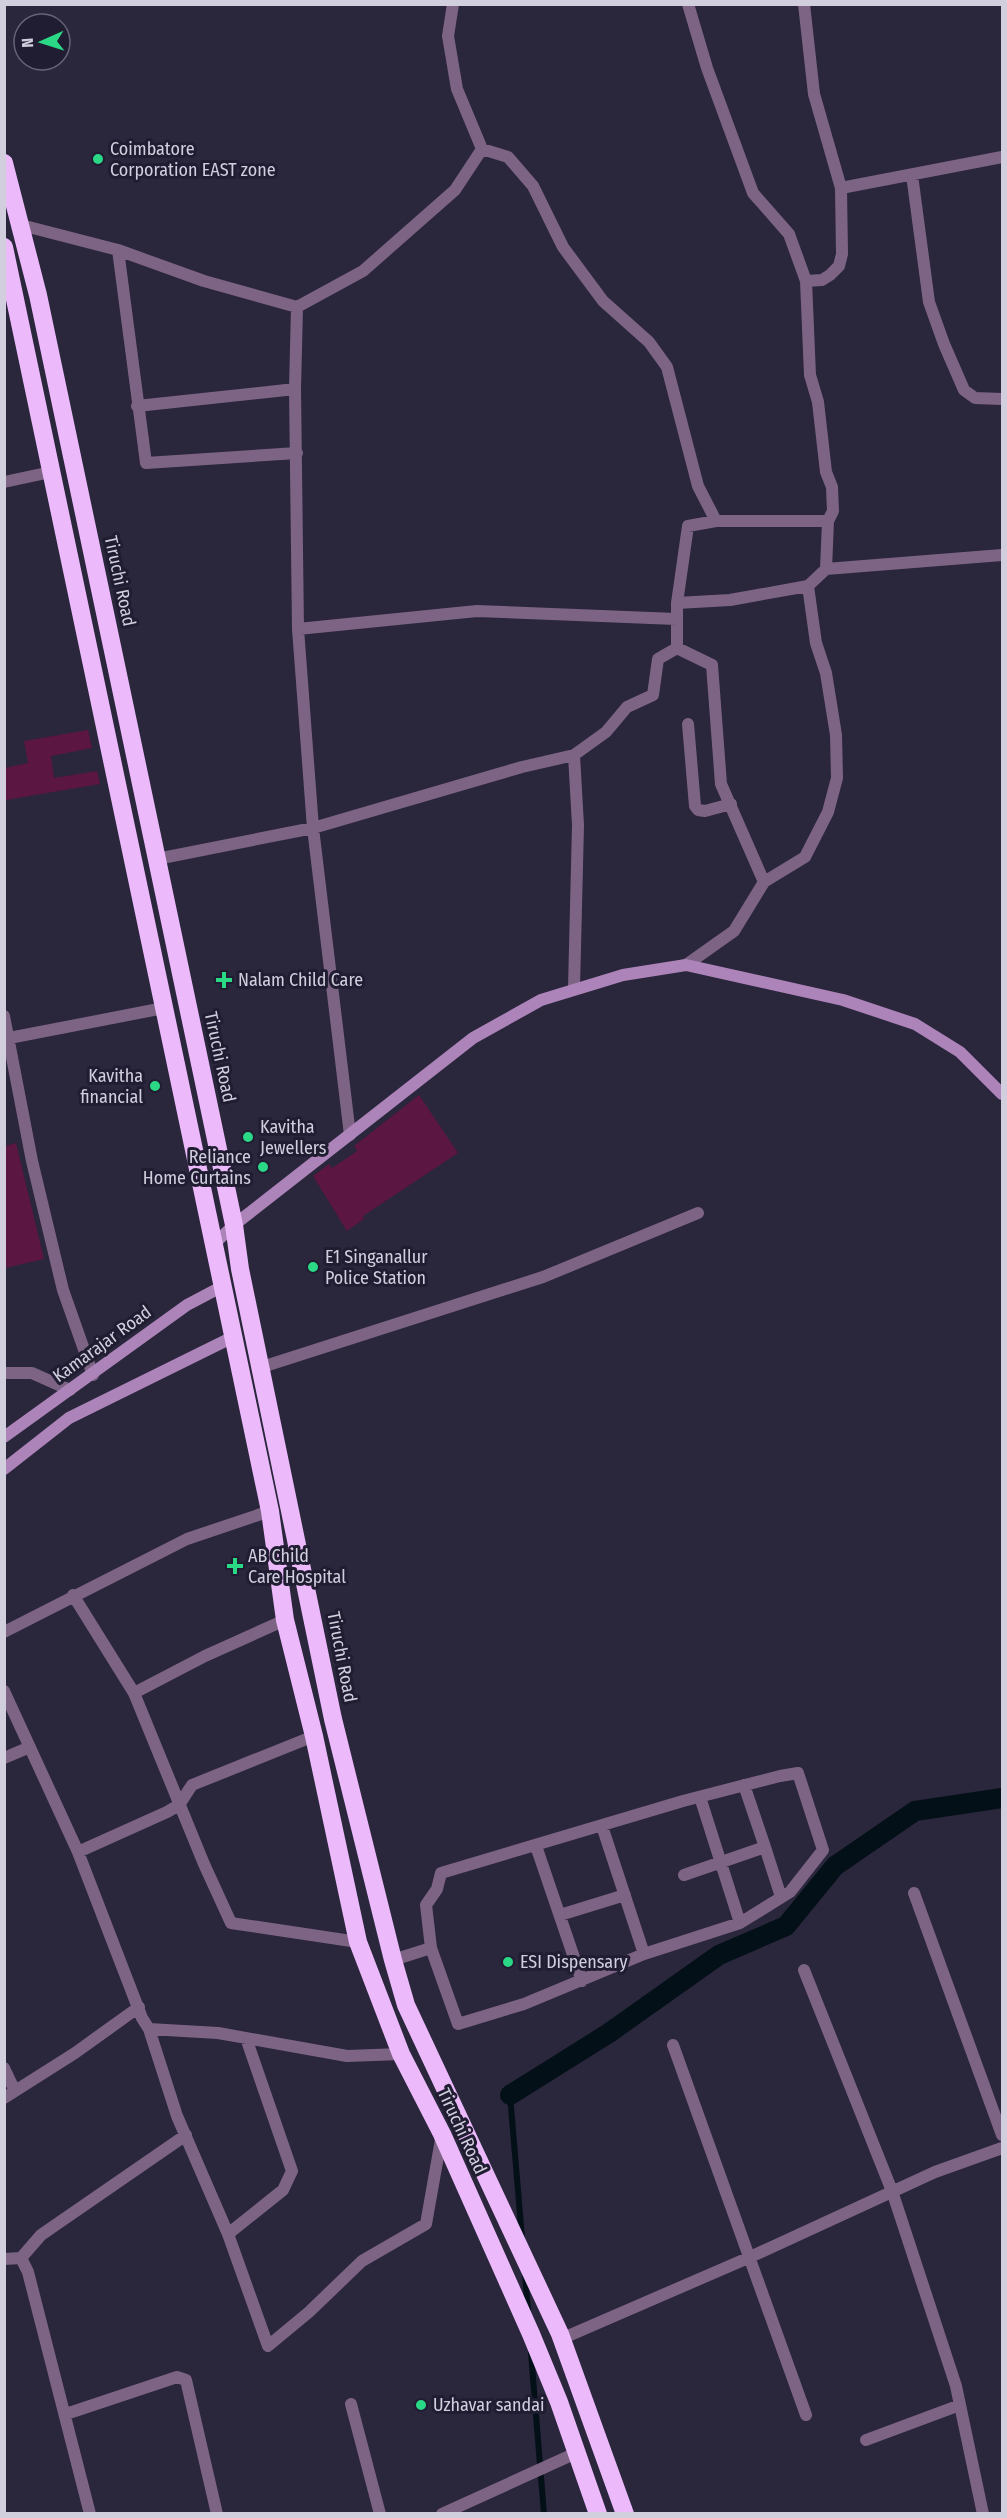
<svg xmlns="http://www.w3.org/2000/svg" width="1007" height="2518" viewBox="0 0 1007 2518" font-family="'Fira Sans Condensed',sans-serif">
	<rect width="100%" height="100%" fill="#2a263c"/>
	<path fill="#5b1642" d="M 88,730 L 92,748 L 51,756 L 54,778 L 97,771 L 100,784 L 6,800 L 5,768 L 28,763 L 24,741 Z
		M 419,1095 L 458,1153 L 363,1216 L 364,1219 L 347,1231 L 313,1176 L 329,1164 L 332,1168 L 357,1151 L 354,1146 Z
		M 16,1143 L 44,1259 L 5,1268 L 5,1146 Z"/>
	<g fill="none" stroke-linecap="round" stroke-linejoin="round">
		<path stroke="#041018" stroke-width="6" d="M 510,2095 L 522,2238
			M 525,2275 L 528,2310
			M 531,2353 L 544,2514"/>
		<path stroke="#041018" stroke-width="20" d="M 510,2095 L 609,2033 L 719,1955 L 786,1926 L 835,1866 L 915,1811 L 1002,1798"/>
		<path stroke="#7d6485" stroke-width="12" d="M 804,4 L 814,94 L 841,188 L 842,254 L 839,266 L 830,275 L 822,280 L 806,281
			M 482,149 L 508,157 L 533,186 L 563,247 L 603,301 L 649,342 L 667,367 L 698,486 L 716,521 L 828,521
			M 912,175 L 929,302 L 944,344 L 964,390 L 975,398 L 1002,399
			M 841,188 L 1002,157
			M 21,225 L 118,250 L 204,281 L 297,307
			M 118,250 L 146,463 L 297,453
			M 137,406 L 295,389
			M 4,482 L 51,472
			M 716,521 L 688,526 L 677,603 L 677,648 L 712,665 L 721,784 L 764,882
			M 826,569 L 1002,555
			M 677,603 L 730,600 L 808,586
			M 298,629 L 477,611 L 676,619
			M 688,724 L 695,806 L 698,810 L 705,811 L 731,804
			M 574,755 L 578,825 L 574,988
			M 157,859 L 313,828 L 522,767 L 574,755 L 606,732 L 627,707 L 653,695 L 658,659 L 677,648
			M 686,965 L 734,931 L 764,882 L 805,857 L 828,812 L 837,778 L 836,735 L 826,673 L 816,643 L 808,586 L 826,569 L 828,521 L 833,511 L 832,487 L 826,472 L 818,402 L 810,375 L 806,281 L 789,234 L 753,193 L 707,68 L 688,4
			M 4,1016 L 32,1161 L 63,1290 L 93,1375
			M 4,1039 L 164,1008
			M 350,1135 L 313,828 L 298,629 L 295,389 L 297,307 L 363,271 L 455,190 L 482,149 L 457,89 L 448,36 L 453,4
			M 262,1367 L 543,1277 L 698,1213
			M 4,1373 L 32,1373 L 70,1390
			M 73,1595 L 134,1693 L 204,1864 L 231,1923 L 358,1942
			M 4,1632 L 187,1539 L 270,1511
			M 4,1691 L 78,1852 L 142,2018 L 149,2029 L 218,2033 L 347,2056 L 401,2054
			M 134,1693 L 205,1656 L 285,1620
			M 4,1758 L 30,1747
			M 744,1785 L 765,1847
			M 700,1797 L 740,1923
			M 602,1826 L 644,1954
			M 536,1846 L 582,1981
			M 78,1852 L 167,1812 L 179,1805 L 192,1785 L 314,1736
			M 684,1875 L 765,1847 L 781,1897
			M 914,1893 L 1002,2135
			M 560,1915 L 625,1895
			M 393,1960 L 431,1948 L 458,2024 L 524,2004 L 644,1954 L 740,1923 L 790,1892 L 823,1850 L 798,1773 L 780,1776 L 683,1801 L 441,1873 L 437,1889 L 426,1905 L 431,1948
			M 804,1970 L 892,2191 L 956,2386 L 983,2514
			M 149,2029 L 177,2116 L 228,2234 L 268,2346 L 309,2312 L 362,2261 L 426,2224 L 442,2134
			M 673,2045 L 806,2415
			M 4,2068 L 15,2091
			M 4,2098 L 75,2053 L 139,2007
			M 228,2234 L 283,2190 L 292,2171 L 246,2038
			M 21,2258 L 41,2235 L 186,2135
			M 4,2259 L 21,2258 L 28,2272 L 90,2514
			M 561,2339 L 748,2258 L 935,2172 L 1002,2148
			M 351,2404 L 380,2514
			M 66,2414 L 177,2377 L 186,2380 L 217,2514
			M 866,2440 L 960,2405
			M 442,2514 L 576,2453"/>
		<path stroke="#ad84b9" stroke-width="12" d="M 214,1244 L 234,1225 L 473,1038 L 541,1000 L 623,975 L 686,965 L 843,1000 L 915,1024 L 960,1052 L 1002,1094
			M 4,1437 L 187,1305 L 223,1286
			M 4,1469 L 69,1418 L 233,1337"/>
		<path stroke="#ecbafb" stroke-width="18" d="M 4,163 L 38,295 L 234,1225 L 240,1269 L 333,1719 L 393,1960 L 406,2005 L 560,2334 L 625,2514
			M 4,247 L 270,1511 L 285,1620 L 314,1736 L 358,1942 L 401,2054 L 442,2134 L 531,2334 L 559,2402 L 598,2514"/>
	</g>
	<g fill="#2ad885" stroke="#201d32" stroke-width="2">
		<circle cx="98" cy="159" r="6"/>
		<path d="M221 971h6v6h6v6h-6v6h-6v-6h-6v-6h6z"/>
		<circle cx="155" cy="1086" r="6"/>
		<circle cx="248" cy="1137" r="6"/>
		<circle cx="263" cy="1167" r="6"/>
		<circle cx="313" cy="1267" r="6"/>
		<path d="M232 1557h6v6h6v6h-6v6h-6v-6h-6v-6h6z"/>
		<circle cx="508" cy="1962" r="6"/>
		<circle cx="421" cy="2405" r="6"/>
	</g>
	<g text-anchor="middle" stroke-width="6" stroke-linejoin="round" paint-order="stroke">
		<g font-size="18" fill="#d1cfde" stroke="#201d32" text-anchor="start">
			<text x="110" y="155">Coimbatore<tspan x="110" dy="21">Corporation EAST zone</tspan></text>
			<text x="238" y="986">Nalam Child Care</text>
			<text x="143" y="1082" text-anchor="end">Kavitha<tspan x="143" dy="21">financial</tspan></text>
			<text x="260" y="1133">Kavitha<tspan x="260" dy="21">Jewellers</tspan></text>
			<text x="251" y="1163" text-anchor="end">Reliance<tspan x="251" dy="21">Home Curtains</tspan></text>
			<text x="325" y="1263">E1 Singanallur<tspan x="325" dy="21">Police Station</tspan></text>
			<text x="248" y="1562">AB Child<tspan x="248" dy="21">Care Hospital</tspan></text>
			<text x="520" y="1968">ESI Dispensary</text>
			<text x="433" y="2411">Uzhavar sandai</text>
		</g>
		<g font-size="18" fill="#d1cfde" stroke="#201d32">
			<text transform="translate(120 581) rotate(78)" y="6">Tiruchi Road</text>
			<text transform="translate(220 1057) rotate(78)" y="6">Tiruchi Road</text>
			<text transform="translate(102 1344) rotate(-36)" y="6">Kamarajar Road</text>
			<text transform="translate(342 1657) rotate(79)" y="6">Tiruchi Road</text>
			<text transform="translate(462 2131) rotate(65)" y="6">Tiruchi Road</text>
		</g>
	</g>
	<rect width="1007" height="2518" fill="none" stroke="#d1cfde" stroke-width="12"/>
	<g transform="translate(42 42) rotate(267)"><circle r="28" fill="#201d32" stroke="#676477" stroke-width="1.5"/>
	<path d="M0-4.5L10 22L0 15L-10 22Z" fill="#2ad885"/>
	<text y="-9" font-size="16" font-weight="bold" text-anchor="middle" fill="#d1cfde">N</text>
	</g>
</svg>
